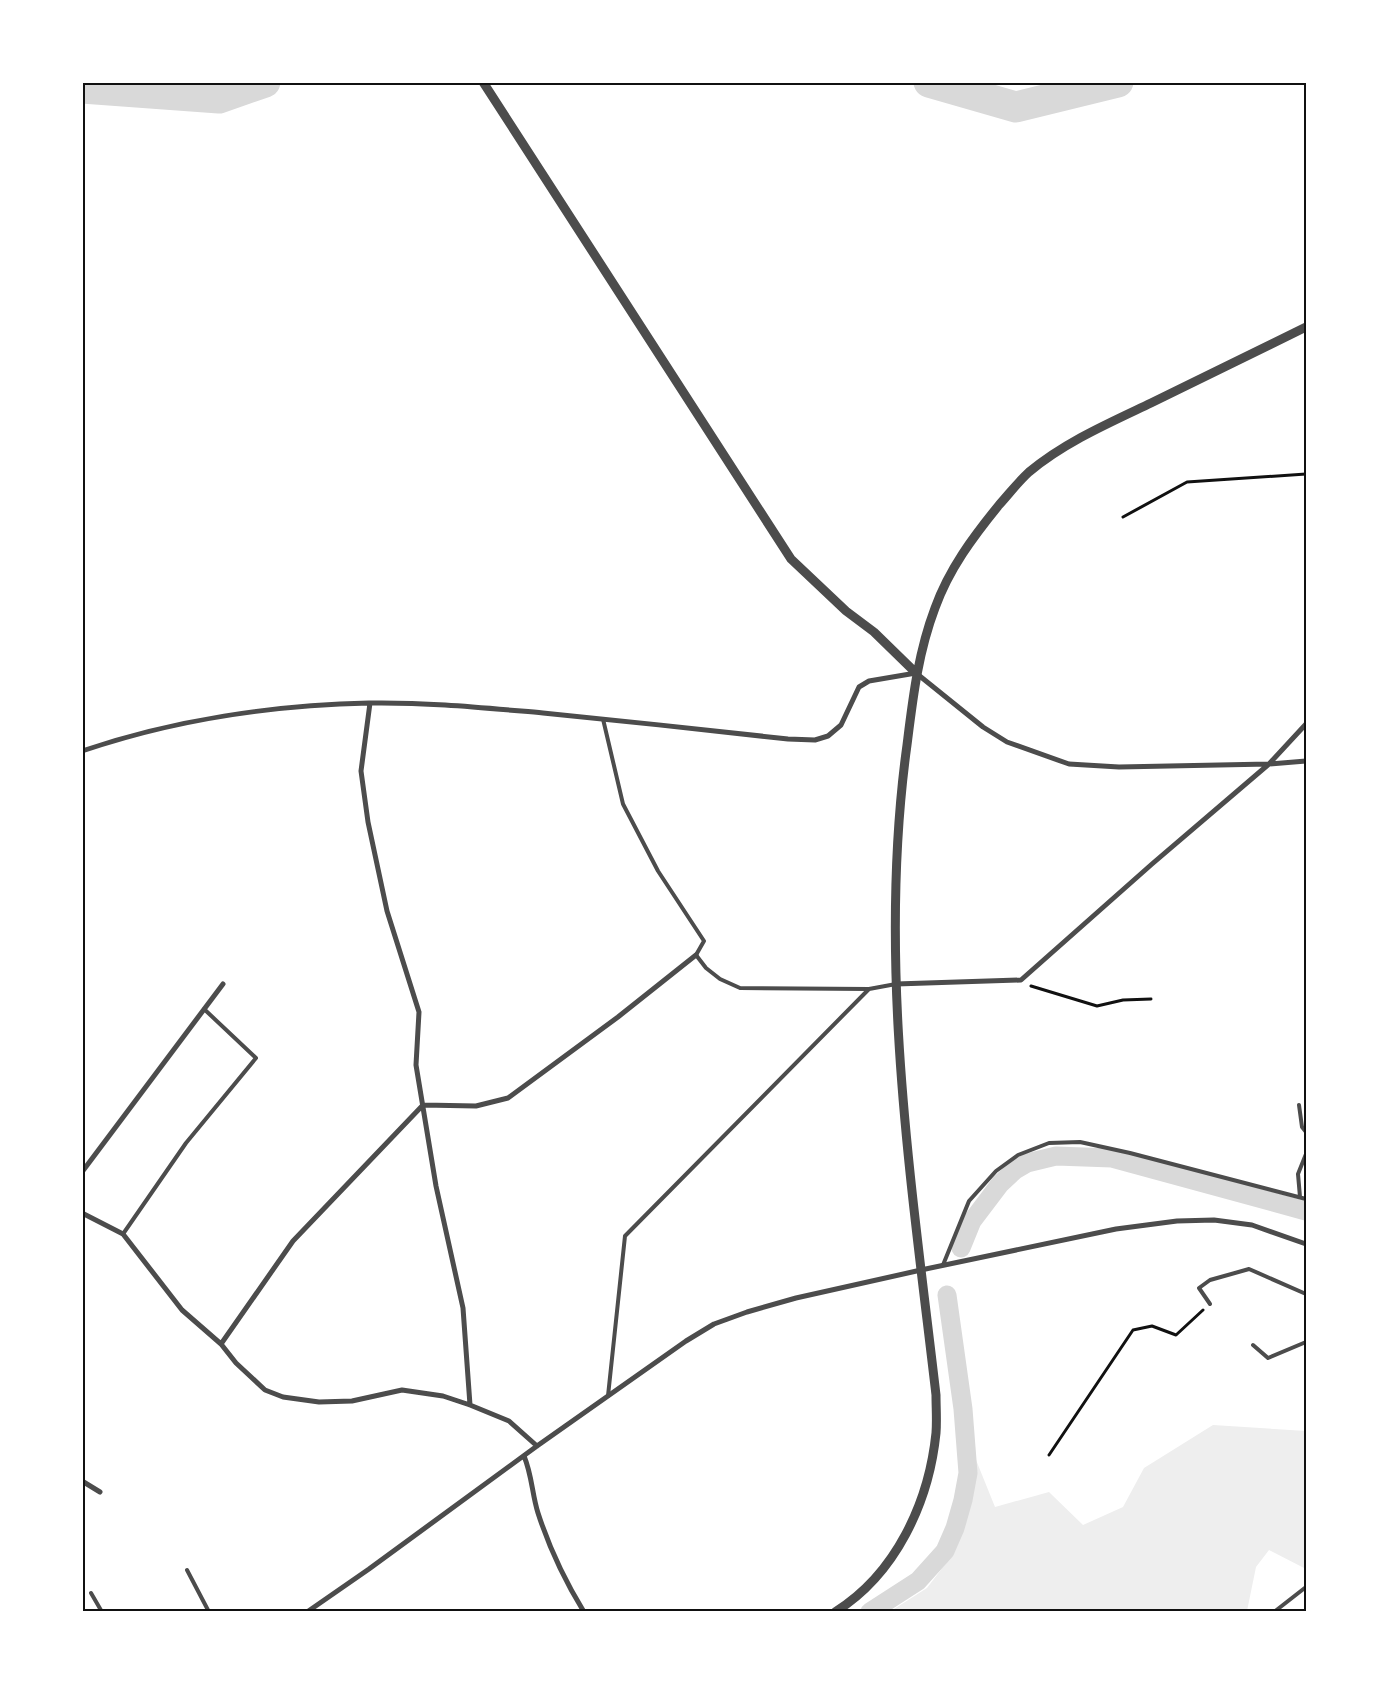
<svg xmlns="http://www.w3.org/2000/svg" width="1389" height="1694" viewBox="0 0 1389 1694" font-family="'Archivo Narrow',sans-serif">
	<rect width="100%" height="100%" fill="#fff"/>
	<path fill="#eee" d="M 1213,1425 L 1306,1431 L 1306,1569 L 1269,1550 L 1256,1567 L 1247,1611 L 891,1611 L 927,1588 L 953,1554 L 964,1528 L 970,1500 L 972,1450 L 995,1507 L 1049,1492 L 1083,1525 L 1123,1507 L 1144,1468 Z"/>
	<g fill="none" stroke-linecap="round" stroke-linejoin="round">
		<path stroke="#d9d9d9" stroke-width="19" d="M 961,1248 L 972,1221 L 1000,1184 L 1015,1170 L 1027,1163 L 1056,1156 L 1112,1158 L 1306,1211
			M 870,1612 L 918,1581 L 945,1551 L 955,1528 L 963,1500 L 968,1473 L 963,1409 L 947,1295"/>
		<path stroke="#d9d9d9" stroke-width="31" d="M 929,82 L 1016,107 L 1118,82
			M 82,88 L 219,98 L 265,82"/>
		<path stroke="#111" stroke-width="3" d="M 1123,517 L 1187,482 L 1306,474
			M 1031,986 L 1097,1006 L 1123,1000 L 1151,999
			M 1049,1455 L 1133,1330 L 1152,1326 L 1176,1335 L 1203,1310"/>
		<path stroke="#4c4c4c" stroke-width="4" d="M 603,719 L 623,804 L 658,871 L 704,941 L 696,955 L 706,968 L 720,979 L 740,988 L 869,989
			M 1299,1105 L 1302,1127 L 1306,1132
			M 1300,1197 L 1298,1174 L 1306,1154
			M 123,1234 L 186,1143 L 256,1058 L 204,1009
			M 943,1265 L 969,1201 L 996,1171 L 1018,1155 L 1049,1143 L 1080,1142 L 1130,1153 L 1306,1199
			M 1210,1304 L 1199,1288 L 1210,1280 L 1249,1269 L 1306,1294
			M 1253,1345 L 1268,1358 L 1306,1342
			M 608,1396 L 625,1236 L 869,989 L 896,984
			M 187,1570 L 209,1612
			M 91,1593 L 102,1612
			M 1274,1612 L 1306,1587"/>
		<path stroke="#4c4c4c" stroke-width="5" d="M 370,703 L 361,771 L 368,822 L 387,911 L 419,1012 L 416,1065 L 436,1186 L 463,1308 L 470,1405
			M 82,751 C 173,720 274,705 369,703 C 427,702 485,708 543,713 C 625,721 706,730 788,739 L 815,740 L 828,736 L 841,725 L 859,687 L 869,681 L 916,673 L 983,727 L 1007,742 L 1069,764 L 1119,767 L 1269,764 L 1306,761
			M 896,984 L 1021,980 L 1152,864 L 1269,764 L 1306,724
			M 82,1172 L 223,984
			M 82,1213 L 123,1234 L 182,1310 L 221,1344 L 236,1363 L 265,1390 L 283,1397 L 319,1402 L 352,1401 L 402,1390 L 443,1396 L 470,1405 L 509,1421 L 537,1446
			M 221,1344 L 293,1241 L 423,1105 L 476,1106 L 508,1098 L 618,1017 L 696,955
			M 524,1456 C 532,1475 532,1494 538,1513 C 549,1547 565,1581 584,1612
			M 82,1481 L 100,1492
			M 307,1612 L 369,1569 L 537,1446 L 686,1341 L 714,1324 L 747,1312 L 796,1298 L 921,1270 L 1116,1229 L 1177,1221 L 1214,1220 L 1252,1225 L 1306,1244"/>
		<path stroke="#4c4c4c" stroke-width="9" d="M 483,82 L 791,559 L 846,611 L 874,632 L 916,673
			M 835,1612 C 896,1574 929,1502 936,1433 C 937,1421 936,1408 936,1395 C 911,1180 877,962 907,745 C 913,697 918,653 935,608 C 949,569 973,537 999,505 C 1009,494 1018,482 1029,472 C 1065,442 1109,423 1151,403 C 1203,377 1255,352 1306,327"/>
	</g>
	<rect width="1389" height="1694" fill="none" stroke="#ffffff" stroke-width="168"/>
	<rect x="84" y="84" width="1221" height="1526" fill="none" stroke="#111" stroke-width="2"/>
</svg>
